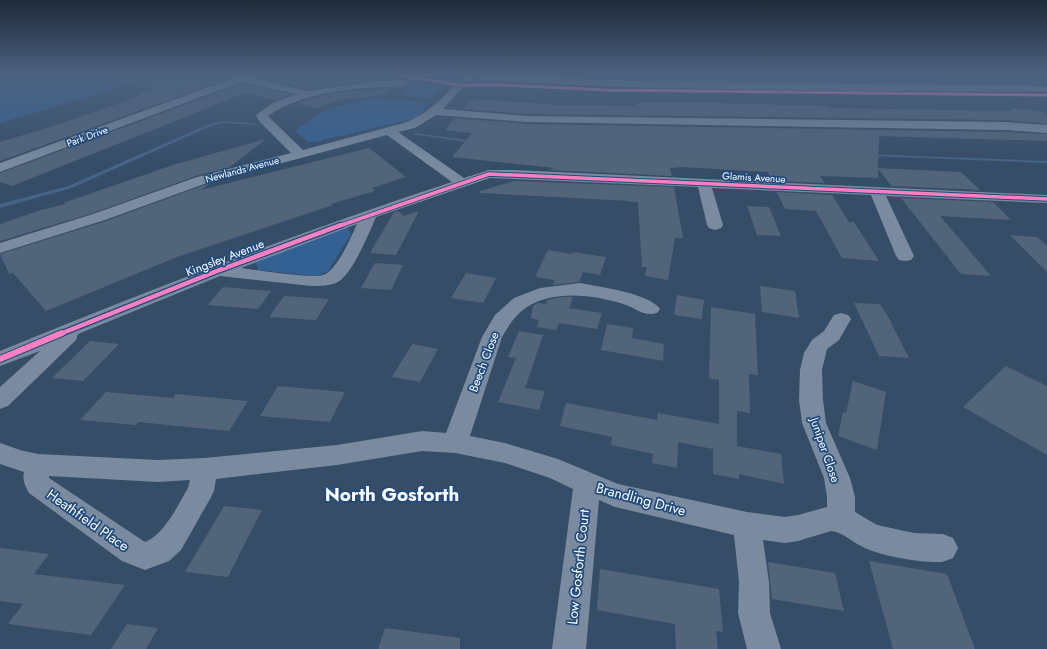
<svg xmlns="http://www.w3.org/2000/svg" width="1047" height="649" viewBox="0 0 1047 649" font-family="Jost,sans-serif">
	<rect width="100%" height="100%" fill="#364d68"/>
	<path fill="#346194" d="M 0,74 L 165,74 L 0,123 Z
		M 409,74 L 450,76 L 457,80 L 454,83 L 406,75 Z
		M 544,74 L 759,74 L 1047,82 L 1047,84 L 1033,84 L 1033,87 L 657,83 L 548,79 Z
		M 397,76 L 445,85 L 430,99 L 402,96 L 410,87 L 402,86 L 412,83 Z
		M 478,79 L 537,83 L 537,84 L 466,83 Z
		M 681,88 L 927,91 L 968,94 L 682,90 Z
		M 373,99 L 401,100 L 430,102 L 417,118 L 315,142 L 308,142 L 295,131 L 324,111 L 347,104 Z
		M 347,227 L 351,234 L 328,271 L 317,276 L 258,270 L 256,262 Z"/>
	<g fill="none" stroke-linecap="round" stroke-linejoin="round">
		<path fill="#456488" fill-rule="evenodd" d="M 224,121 L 254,123 L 256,124 L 254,125 L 224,123 L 211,126 L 72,188 L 0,208 L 0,204 L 68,186 L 209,124 Z
			M 415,133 L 473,141 L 475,142 L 473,143 L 417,135 L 415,135 Z
			M 867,154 L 1047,161 L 1047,163 L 869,156 L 867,155 Z"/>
	</g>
	<path fill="#52647a" d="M 117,74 L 241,74 L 0,161 L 0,142 L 47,128 L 123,102 L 142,94 L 137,93 L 150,89 L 116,81 Z
		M 260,74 L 307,74 L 292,81 L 392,75 L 391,79 L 370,80 L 309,89 L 256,77 Z
		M 241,84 L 291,94 L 278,100 L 245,93 L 12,186 L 0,182 L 0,173 Z
		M 388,88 L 386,95 L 345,99 L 317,108 L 296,103 L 334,93 Z
		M 472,99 L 559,105 L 635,106 L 635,103 L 715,103 L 829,106 L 830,108 L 1013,111 L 1010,108 L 1042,111 L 1047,116 L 1047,124 L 1006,120 L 527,114 L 463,109 Z
		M 455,118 L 527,124 L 1006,132 L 1047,134 L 1047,141 L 879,136 L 878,168 L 961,172 L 980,190 L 892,186 L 878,169 L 878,178 L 820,176 L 825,183 L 772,181 L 768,172 L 681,167 L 670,168 L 672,176 L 548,170 L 555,168 L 452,157 L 472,133 L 445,130 Z
		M 266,139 L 230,167 L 196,176 L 93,213 L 0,241 L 0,224 L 41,210 L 66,204 L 63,203 L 176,164 Z
		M 369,148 L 406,177 L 372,188 L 375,191 L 331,204 L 333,205 L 177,257 L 46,311 L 13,273 L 9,274 L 0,254 L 106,221 L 207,184 L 209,184 L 201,190 Z
		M 514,181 L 674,187 L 683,238 L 675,238 L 668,280 L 645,276 L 647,267 L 642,267 L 638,202 L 629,202 L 629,201 L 480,193 L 480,191 Z
		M 777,192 L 832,195 L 849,222 L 854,222 L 879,261 L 842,258 L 816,211 L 785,209 Z
		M 901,198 L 993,202 L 1011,220 L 940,216 L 991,276 L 961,274 Z
		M 747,206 L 769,207 L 781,236 L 757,235 Z
		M 398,211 L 404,216 L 419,211 L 396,255 L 370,253 L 394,212 Z
		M 1010,235 L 1037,237 L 1047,246 L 1047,272 Z
		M 548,250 L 572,254 L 573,252 L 606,257 L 600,275 L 583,272 L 579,282 L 553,285 L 555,280 L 535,277 Z
		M 375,263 L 403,265 L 391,290 L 361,288 Z
		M 466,273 L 496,278 L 483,303 L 451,298 Z
		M 760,286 L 795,291 L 799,318 L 762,312 Z
		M 223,287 L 271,291 L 258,309 L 208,305 Z
		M 677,295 L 704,300 L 702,319 L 674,315 Z
		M 284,296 L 329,299 L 316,320 L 269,317 Z
		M 563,297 L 573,297 L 569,308 L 602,313 L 597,329 L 559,323 L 556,330 L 537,327 L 539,320 L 531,318 L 533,306 L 538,303 L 546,304 L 547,300 Z
		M 854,303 L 880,304 L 892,323 L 891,323 L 909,358 L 879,356 Z
		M 711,307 L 755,314 L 758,375 L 749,374 L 750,413 L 737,411 L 737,446 L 781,454 L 784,484 L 739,474 L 739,479 L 713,474 L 713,449 L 678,442 L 677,468 L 652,463 L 653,454 L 611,445 L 612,437 L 560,426 L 566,403 L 657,420 L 658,413 L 719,424 L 719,380 L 709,378 Z
		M 607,324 L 633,328 L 632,338 L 664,344 L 663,361 L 601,350 Z
		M 519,331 L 543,335 L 525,388 L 545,391 L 539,410 L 498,402 L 516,358 L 508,357 Z
		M 90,341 L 119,344 L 83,381 L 52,378 Z
		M 412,344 L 438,349 L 420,382 L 392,377 Z
		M 1006,366 L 1047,386 L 1047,455 L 963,407 Z
		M 853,381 L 886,392 L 877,450 L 838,436 L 843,412 L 846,413 Z
		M 278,386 L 345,392 L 330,422 L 260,416 Z
		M 106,392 L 173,398 L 176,394 L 248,401 L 229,431 L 138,422 L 136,425 L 80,420 Z
		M 224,506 L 262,510 L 228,577 L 185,572 Z
		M 0,548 L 49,554 L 34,574 L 125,585 L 91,635 L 8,624 L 23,604 L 0,601 Z
		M 869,561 L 947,574 L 975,649 L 893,649 Z
		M 768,562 L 835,573 L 844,611 L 772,599 Z
		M 600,569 L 719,589 L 723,632 L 716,631 L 718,649 L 676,649 L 675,624 L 597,610 Z
		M 127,624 L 158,628 L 146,649 L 111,649 Z
		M 385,628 L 460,638 L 460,649 L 378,649 Z"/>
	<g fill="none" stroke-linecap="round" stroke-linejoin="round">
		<path fill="#7a8b9f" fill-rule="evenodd" d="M 245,74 L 259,74 L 252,78 L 309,91 L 370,82 L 404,80 L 409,83 L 404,86 C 358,88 307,89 268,116 L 303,150 L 407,122 C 431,112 447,93 465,74 L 475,74 L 443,109 L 527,116 L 1006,122 L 1047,125 L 1047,133 L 1006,130 L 527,122 L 436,115 L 415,128 L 398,132 L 464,178 L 489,170 L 513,170 L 1047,195 L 1047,203 L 886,196 L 914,256 L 911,260 L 905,261 L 899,260 L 896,256 L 871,195 L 712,188 L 723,225 L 721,228 L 715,230 L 709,228 L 707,225 L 698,187 L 490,178 L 376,217 C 369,233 352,276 336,283 C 328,286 319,286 311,286 L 220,276 L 78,334 L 76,340 L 8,406 L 0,409 L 0,387 L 40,351 L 0,366 L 0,351 C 149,290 299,232 452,182 L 387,135 L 207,183 L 105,220 L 0,253 L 0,243 L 93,214 L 197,177 L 291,153 L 259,121 L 256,115 L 271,104 L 296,94 L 241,82 L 0,172 L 0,163 ZM 357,224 C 351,237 337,271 323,275 C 311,279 256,270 241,268 Z
			M 580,283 C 599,287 649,293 660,309 L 657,313 C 644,317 637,309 626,305 C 597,295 554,289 527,307 C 516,314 509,325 502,337 L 470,436 L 505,443 L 558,459 L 618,484 L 747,512 L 785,517 L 798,515 L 827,507 L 827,497 L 824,478 L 802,423 L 799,400 L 800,370 L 804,353 L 809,345 L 812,340 L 824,331 L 834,315 L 841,313 L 848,315 L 851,319 L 839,340 L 827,349 L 826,353 L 822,370 L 823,400 L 826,423 L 850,478 L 855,497 L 855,512 L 877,525 L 914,533 L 943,534 L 953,538 L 958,548 L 953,558 C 950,559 946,561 942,562 C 921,563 879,556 861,546 C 851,541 842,532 831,531 L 798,541 L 785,543 L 763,540 L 769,582 L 770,613 L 781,649 L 747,649 L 738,613 L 739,582 L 734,535 L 615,507 L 599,500 L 586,649 L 552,649 L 573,489 L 550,478 L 505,463 L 455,453 L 422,451 L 337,465 L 216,479 L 214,491 L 210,499 L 181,550 L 169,561 L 145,570 L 122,561 L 29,493 C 25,486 22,480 24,472 L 0,464 L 0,443 L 20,450 L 38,454 L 158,460 L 205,458 L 337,445 L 422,431 L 446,433 L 482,337 L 495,315 L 514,298 L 540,288 ZM 49,476 L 158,482 L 190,480 L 188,488 C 178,505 164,535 145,542 L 49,478 Z"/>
		<path fill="#77879b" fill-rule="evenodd" d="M 445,74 C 508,74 572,79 635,81 C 772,84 910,84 1047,86 L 1047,92 C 848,90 648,93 450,77 Z"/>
		<g stroke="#214b7d" stroke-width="4.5">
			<path id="cycleway-far3" d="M 391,74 L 459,85 L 502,85 L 607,90 L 1047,95"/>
		</g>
		<g stroke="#214b7d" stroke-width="5.5">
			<path id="cycleway-far2" d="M 339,226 L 489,174 L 1047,199"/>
		</g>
		<g stroke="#214b7d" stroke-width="7">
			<path id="cycleway-far1" d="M 60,334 L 217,271 L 341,225"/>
		</g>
		<g stroke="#214b7d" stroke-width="8">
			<path id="cycleway" d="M 0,359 L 62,333"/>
		</g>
		<use href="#cycleway-far3" stroke="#ff80c0" stroke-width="3"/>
		<use href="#cycleway-far2" stroke="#ff80c0" stroke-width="3.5"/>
		<use href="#cycleway-far1" stroke="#ff80c0" stroke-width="4.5"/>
		<use href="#cycleway" stroke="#ff80c0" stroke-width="6"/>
	</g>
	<linearGradient id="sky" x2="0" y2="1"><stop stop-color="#1e2a39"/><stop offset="0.45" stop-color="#4c6280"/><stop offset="1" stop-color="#4c6280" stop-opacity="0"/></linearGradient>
	<rect width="1047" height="165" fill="url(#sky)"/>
	<g text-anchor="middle" stroke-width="3.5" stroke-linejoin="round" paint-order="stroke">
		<g font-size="10" fill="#fff" stroke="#214b7d">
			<text transform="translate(87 136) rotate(-20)" y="4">Park Drive</text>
			<text transform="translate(242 169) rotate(-15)" y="4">Newlands Avenue</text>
			<text transform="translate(754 177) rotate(3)" y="4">Glamis Avenue</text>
		</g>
		<g font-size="12" fill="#fff" stroke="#214b7d">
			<text transform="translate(225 258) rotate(-21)" y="4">Kingsley Avenue</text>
			<text transform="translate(484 362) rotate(-69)" y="4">Beech Close</text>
			<text transform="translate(825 450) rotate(71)" y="4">Juniper Close</text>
		</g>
		<g font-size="14" fill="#fff" stroke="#214b7d">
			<text transform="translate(641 499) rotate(15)" y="5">Brandling Drive</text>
			<text transform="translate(88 520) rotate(35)" y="5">Heathfield Place</text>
			<text transform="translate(578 567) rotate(-84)" y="5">Low Gosforth Court</text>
		</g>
		<g font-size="19" font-weight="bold" fill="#fff" stroke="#214b7d">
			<text x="392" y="501">North Gosforth</text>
		</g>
	</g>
</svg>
